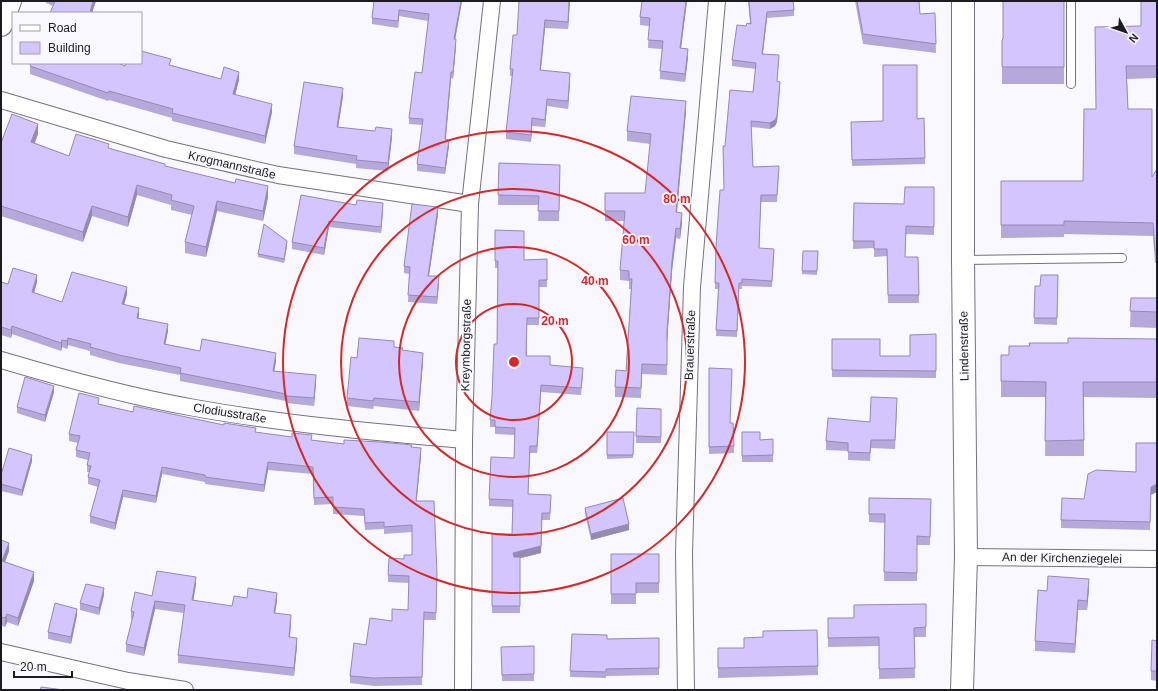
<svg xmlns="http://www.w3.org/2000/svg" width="1158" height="691" viewBox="0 0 1158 691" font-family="Arial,sans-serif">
	<rect width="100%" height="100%" fill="#f9f8fe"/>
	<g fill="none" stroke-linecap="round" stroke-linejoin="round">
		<g stroke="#75727f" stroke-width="10">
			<path id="lane" d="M 1071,84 L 1071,1
				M 964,260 L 1122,258"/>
		</g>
		<g stroke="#75727f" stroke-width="18">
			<path id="street" d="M 1,100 L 166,149 L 278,175 L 470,204
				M 1,360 C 65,379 130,397 195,408 C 284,424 374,432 464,440
				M 966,557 L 1157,559
				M 1,652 L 128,681 L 185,690
				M 463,690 L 464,440 L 470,204 L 492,1
				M 686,690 L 684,553 L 692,287 L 717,1"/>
		</g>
		<g stroke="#75727f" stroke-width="24">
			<path id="secondary" d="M 1,25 L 10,1
				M 962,690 L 966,557 L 963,260 L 963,1"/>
		</g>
		<use href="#lane" stroke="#fff" stroke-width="8"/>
		<use href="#street" stroke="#fff" stroke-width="16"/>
		<use href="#secondary" stroke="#fff" stroke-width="22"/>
	</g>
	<path fill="#b5a9db" d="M 46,1 L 96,1 L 92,13 L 53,6 L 46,3 Z
		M 374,1 L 462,1 L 455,39 L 456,46 L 453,79 L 451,78 L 446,139 L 449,146 L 445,174 L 417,171 L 417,164 L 422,125 L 409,124 L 409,118 L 422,73 L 428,21 L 399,16 L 398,28 L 372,24 L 372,18 Z
		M 519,1 L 570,1 L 568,29 L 545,28 L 541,70 L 570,81 L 568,109 L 547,106 L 545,127 L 532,126 L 531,142 L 506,139 L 506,132 L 512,76 L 510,76 L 510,69 L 517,35 Z
		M 642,1 L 687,1 L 681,48 L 688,57 L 685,82 L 660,79 L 660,71 L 662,49 L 648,48 L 649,26 L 640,25 L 640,17 Z
		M 748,1 L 793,1 L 794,10 L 794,16 L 767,18 L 763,54 L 779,61 L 777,81 L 780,88 L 777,122 L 775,126 L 770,129 L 751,127 L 753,167 L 779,172 L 777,202 L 761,202 L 759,248 L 774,255 L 772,287 L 742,286 L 742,289 L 739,289 L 737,337 L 716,336 L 718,289 L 715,289 L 716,246 L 724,190 L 725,146 L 753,92 L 756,69 L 732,66 L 732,60 L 746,26 L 750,23 Z
		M 855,1 L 919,1 L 920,14 L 935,13 L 936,53 L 863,44 Z
		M 1064,1 L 1064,84 L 1002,84 L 1002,40 L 1003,39 Z
		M 1157,1 L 1157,78 L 1127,79 L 1128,109 L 1152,177 L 1157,169 L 1157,263 L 1155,263 L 1153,236 L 1064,234 L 1064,237 L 1001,238 L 1001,181 L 1083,181 L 1096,109 L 1141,26 Z
		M 171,65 L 221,79 L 239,80 L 235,95 L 272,112 L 265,144 L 172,121 L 172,118 L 109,100 L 108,101 L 30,74 L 30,66 Z
		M 343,96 L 338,127 L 392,137 L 388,171 L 356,168 L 356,164 L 294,154 L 294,146 Z
		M 686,111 L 677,212 L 682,223 L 680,239 L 676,238 L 672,271 L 667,343 L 667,375 L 642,374 L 641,398 L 615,397 L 615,387 L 626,371 L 631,289 L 629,289 L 629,281 L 620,280 L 620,270 L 624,221 L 605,221 L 605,193 L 645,193 L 650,144 L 627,141 L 627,131 Z
		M 924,118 L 925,164 L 852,166 L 851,128 L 917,119 Z
		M 38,134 L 35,143 L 69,156 L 109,148 L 165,166 L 268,197 L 263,221 L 217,211 L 206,257 L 185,253 L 185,242 L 192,215 L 171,210 L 171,205 L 137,195 L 128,227 L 92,216 L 83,242 L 1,216 L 1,143 Z
		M 499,163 L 560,165 L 559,221 L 538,221 L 539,205 L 498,205 Z
		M 934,187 L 934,235 L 906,234 L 905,257 L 918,257 L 919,303 L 888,303 L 887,256 L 874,257 L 874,248 L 853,249 L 854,203 L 904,204 Z
		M 356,205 L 383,210 L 381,233 L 329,227 L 324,255 L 292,249 L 292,242 Z
		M 438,214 L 429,276 L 439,283 L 437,304 L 408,302 L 409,274 L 404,273 L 404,266 Z
		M 495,230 L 524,260 L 547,259 L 547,287 L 539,287 L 539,325 L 527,325 L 527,356 L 550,365 L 583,375 L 581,395 L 541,392 L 537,453 L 530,453 L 528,494 L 551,502 L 550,520 L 542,520 L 541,553 L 520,558 L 520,613 L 492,613 L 492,534 L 512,534 L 513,507 L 489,506 L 489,499 L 514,458 L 515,435 L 495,434 L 495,427 L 490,427 L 490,420 L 492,397 L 497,344 L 498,268 L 495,268 Z
		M 287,245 L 284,263 L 258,257 L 258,254 Z
		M 803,251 L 818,251 L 817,275 L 802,274 Z
		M 1,282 L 8,284 L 37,282 L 34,293 L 62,302 L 127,294 L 124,305 L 139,315 L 138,318 L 168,331 L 165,344 L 200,351 L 276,361 L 274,371 L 316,382 L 314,406 L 286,403 L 286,401 L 180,381 L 180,375 L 119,363 L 90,355 L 90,351 L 68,345 L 67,349 L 62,347 L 61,351 L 12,334 L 11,338 L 1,335 Z
		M 1058,282 L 1057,325 L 1034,324 L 1035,286 L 1040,286 Z
		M 1131,298 L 1157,298 L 1157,328 L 1130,327 Z
		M 936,334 L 936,378 L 832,377 L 832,339 L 880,356 L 910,356 Z
		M 1157,339 L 1157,398 L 1084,397 L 1084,456 L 1045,456 L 1046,397 L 1001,397 L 1001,355 L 1009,355 L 1029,346 L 1029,343 L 1068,343 Z
		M 394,347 L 403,350 L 423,361 L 419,411 L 374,406 L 373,409 L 347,406 L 347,398 L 357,358 Z
		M 709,368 L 730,423 L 733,423 L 734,453 L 709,454 Z
		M 54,392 L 45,422 L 17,413 L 17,407 Z
		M 99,404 L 133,412 L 256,433 L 344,444 L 412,447 L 421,456 L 416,501 L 437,574 L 436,620 L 424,620 L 422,685 L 374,686 L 350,683 L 350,676 L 366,645 L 392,621 L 408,610 L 409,583 L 388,582 L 388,575 L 404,559 L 412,555 L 412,532 L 384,534 L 384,529 L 365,530 L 364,516 L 333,514 L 333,504 L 314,505 L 313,474 L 268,470 L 264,492 L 205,484 L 205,482 L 162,474 L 156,503 L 123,497 L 115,530 L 90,523 L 90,516 L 98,487 L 88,484 L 88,477 L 89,472 L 87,472 L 87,465 L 88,460 L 76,457 L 76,450 L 78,443 L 69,441 L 69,434 Z
		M 897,407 L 895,449 L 871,448 L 870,461 L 848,460 L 848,451 L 826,450 L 826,441 L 870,422 Z
		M 637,408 L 661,409 L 661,443 L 636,443 Z
		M 607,432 L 634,432 L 633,458 L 607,459 Z
		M 742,432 L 760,440 L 773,439 L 773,462 L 742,462 Z
		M 32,461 L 22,496 L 1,491 L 1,475 Z
		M 1151,495 L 1150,530 L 1061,528 L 1061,520 L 1084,499 Z
		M 869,498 L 931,499 L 930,545 L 917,545 L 917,581 L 884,581 L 885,523 L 869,522 Z
		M 585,508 L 629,530 L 591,540 L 585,514 Z
		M 1,540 L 9,551 L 5,562 L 34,581 L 18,626 L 7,622 L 5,627 L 1,625 Z
		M 611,554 L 659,554 L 659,593 L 636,593 L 636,604 L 611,604 Z
		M 196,584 L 193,601 L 232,606 L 247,598 L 277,600 L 275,613 L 291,623 L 290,637 L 297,646 L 294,676 L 178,663 L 178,655 L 184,613 L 155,609 L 144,656 L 126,652 L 126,644 L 132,619 L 131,619 L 131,611 L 152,596 Z
		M 1089,589 L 1087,610 L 1078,610 L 1075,653 L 1035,651 L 1035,641 L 1047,591 Z
		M 104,595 L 99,615 L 80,610 L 80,603 Z
		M 926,604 L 926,637 L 914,637 L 915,678 L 879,679 L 879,646 L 828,647 L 828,618 L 854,618 Z
		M 77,615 L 71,644 L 48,639 L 48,632 Z
		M 817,630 L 818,675 L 718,678 L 718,648 L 744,648 L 763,637 Z
		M 572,634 L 607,639 L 659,638 L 659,675 L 606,676 L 606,678 L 570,677 Z
		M 1157,641 L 1157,681 L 1151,680 L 1151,671 Z
		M 534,646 L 534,681 L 502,681 L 501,647 Z"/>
	<path fill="#948ab2" d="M 93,1 L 96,1 L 92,13 L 90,12 Z
		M 461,1 L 462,1 L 454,46 L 454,39 Z
		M 569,1 L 570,1 L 568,29 L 568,22 Z
		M 686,1 L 687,1 L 680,56 L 680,48 Z
		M 399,10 L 399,16 L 398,28 L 398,21 Z
		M 767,12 L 767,18 L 762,60 L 762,54 Z
		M 545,20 L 545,28 L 540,77 L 540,70 Z
		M 456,39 L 456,46 L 453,79 L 453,72 Z
		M 688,49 L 688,57 L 685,82 L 685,74 Z
		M 239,72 L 239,80 L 233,103 L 233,94 Z
		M 451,72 L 451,78 L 445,146 L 445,139 Z
		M 570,73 L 570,81 L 568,109 L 568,101 Z
		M 780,82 L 777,122 L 775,126 L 770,129 L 770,123 Z
		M 343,88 L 343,96 L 337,135 L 337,127 Z
		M 547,99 L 547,106 L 545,127 L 545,120 Z
		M 686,101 L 686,111 L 676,222 L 676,212 Z
		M 272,104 L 272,112 L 265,144 L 265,136 Z
		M 532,118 L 532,126 L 531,142 L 531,135 Z
		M 38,124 L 38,134 L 31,152 L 31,142 Z
		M 392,129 L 392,137 L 388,171 L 388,163 Z
		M 449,140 L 449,146 L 445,174 L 445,168 Z
		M 137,185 L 137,195 L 128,227 L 128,217 Z
		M 268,186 L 268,197 L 263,221 L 263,211 Z
		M 217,201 L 217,211 L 206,257 L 206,247 Z
		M 383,203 L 383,210 L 381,233 L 381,227 Z
		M 92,206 L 92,216 L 83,242 L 83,232 Z
		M 438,207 L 438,214 L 428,282 L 428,276 Z
		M 682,213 L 682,223 L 680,239 L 680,229 Z
		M 329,221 L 329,227 L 324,255 L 324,248 Z
		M 676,228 L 676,238 L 672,271 L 667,343 L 667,332 L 672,261 Z
		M 287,241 L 287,245 L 284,263 L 284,259 Z
		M 37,275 L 37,282 L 32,300 L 32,292 Z
		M 439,276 L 439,283 L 437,304 L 437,297 Z
		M 127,287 L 127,294 L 122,312 L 122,304 Z
		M 139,308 L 139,315 L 137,325 L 137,318 Z
		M 168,324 L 168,331 L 164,352 L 164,344 Z
		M 12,326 L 12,334 L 11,338 L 11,330 Z
		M 68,338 L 68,345 L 67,349 L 67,341 Z
		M 62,340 L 62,347 L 61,351 L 61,343 Z
		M 276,353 L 276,361 L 273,379 L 273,371 Z
		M 423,353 L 423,361 L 419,411 L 419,402 Z
		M 316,375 L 316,382 L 314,406 L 314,398 Z
		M 541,385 L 541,392 L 537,453 L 537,446 Z
		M 54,386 L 54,392 L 45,422 L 45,415 Z
		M 421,448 L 421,456 L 416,508 L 416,501 Z
		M 32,455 L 32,461 L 22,496 L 22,490 Z
		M 268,462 L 268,470 L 264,492 L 264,485 Z
		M 162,467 L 162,474 L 156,503 L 156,496 Z
		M 1157,484 L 1157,492 L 1151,495 L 1150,530 L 1151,487 Z
		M 123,490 L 123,497 L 115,530 L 115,523 Z
		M 542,513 L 541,553 L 513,560 L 513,553 Z
		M 629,524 L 629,530 L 591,540 L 591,534 Z
		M 9,543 L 9,551 L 2,570 L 2,561 Z
		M 34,572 L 34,581 L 18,626 L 18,618 Z
		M 196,577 L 196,584 L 192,608 L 192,600 Z
		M 1089,579 L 1089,589 L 1087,610 L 1087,601 Z
		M 104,588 L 104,595 L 99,615 L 99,608 Z
		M 277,593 L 277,600 L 274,621 L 274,613 Z
		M 1078,600 L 1078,610 L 1075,653 L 1075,644 Z
		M 155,601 L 155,609 L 144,656 L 144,648 Z
		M 77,609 L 77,615 L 71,644 L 71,637 Z
		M 7,614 L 7,622 L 5,627 L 5,618 Z
		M 291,615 L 291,623 L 289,645 L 289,637 Z
		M 297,638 L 297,646 L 294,676 L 294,668 Z"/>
	<path fill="#d3c5ff" stroke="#948ab2" d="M 55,1 L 93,1 L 90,12 L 93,13 L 50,13 Z
		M 374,1 L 461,1 L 454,39 L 456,39 L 453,72 L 451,72 L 445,139 L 449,140 L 445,168 L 417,164 L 423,119 L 409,118 L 415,72 L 422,73 L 429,14 L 399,10 L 398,21 L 372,18 Z
		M 519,1 L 569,1 L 568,22 L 545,20 L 540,70 L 570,73 L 568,101 L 547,99 L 545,120 L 532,118 L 531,135 L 506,132 L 513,69 L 510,69 L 513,35 L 517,35 Z
		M 642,1 L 686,1 L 680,48 L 688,49 L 685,74 L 660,71 L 663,41 L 648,40 L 650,18 L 640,17 Z
		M 749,1 L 793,1 L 794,10 L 767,12 L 762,54 L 779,55 L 777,81 L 780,82 L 777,116 L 775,120 L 770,123 L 751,121 L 753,167 L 779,166 L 777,195 L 761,195 L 759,248 L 774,249 L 772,281 L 742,279 L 742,283 L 739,283 L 737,331 L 716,330 L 719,283 L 715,283 L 716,246 L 720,190 L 724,190 L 723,146 L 725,146 L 730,90 L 753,92 L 756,63 L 732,60 L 737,25 L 746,26 L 747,23 L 751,24 Z
		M 857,1 L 919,1 L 920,14 L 935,13 L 936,44 L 863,34 Z
		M 1003,1 L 1064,1 L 1064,67 L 1002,67 L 1002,40 L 1003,39 Z
		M 1141,1 L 1157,1 L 1157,66 L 1126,66 L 1128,109 L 1152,109 L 1152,177 L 1157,169 L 1157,250 L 1155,250 L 1153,223 L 1064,221 L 1064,225 L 1001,225 L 1001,181 L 1083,181 L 1084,109 L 1096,109 L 1095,27 L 1141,26 Z
		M 141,51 L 171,59 L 169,65 L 221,79 L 224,67 L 239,72 L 233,94 L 272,104 L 265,136 L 172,113 L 173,109 L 109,91 L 108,93 L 30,66 L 31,63 L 118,63 L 125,66 L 126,63 L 141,63 Z
		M 883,65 L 917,65 L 917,119 L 924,118 L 925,158 L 852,160 L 851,122 L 883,121 Z
		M 304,82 L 343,88 L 337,127 L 375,131 L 376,127 L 392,129 L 388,163 L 356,160 L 357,156 L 294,146 Z
		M 631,96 L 686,101 L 676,212 L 682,213 L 680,229 L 676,228 L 672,261 L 667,332 L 667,365 L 642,364 L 641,388 L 615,387 L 616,370 L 626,371 L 632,279 L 629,279 L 629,271 L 620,270 L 625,211 L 605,211 L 605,193 L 645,193 L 651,134 L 627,131 Z
		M 12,114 L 38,124 L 31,142 L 69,156 L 76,134 L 109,144 L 108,148 L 165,164 L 165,166 L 235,183 L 236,179 L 268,186 L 263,211 L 217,201 L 206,247 L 185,242 L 194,206 L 171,200 L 172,195 L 137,185 L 128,217 L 92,206 L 83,232 L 1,206 L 1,143 Z
		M 499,163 L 560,165 L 559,211 L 538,211 L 539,196 L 498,195 Z
		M 905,187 L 934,187 L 934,227 L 906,226 L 905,257 L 918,257 L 919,295 L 888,295 L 887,249 L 874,249 L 874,241 L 853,241 L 854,203 L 904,204 Z
		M 301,195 L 356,205 L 357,200 L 383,203 L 381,227 L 329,221 L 324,248 L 292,242 Z
		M 412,204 L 438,207 L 428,276 L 439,276 L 437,297 L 408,295 L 410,267 L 404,266 Z
		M 264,224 L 287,241 L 284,259 L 258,254 Z
		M 495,230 L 524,231 L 524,260 L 547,259 L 547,280 L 539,280 L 539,318 L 527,318 L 526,356 L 550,356 L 550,365 L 583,368 L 581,388 L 541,385 L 537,446 L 530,446 L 528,494 L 551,495 L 550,513 L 542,513 L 541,546 L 513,553 L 514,557 L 520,557 L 520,606 L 492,606 L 492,534 L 512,534 L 513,500 L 489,499 L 491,457 L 514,458 L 515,428 L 495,427 L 495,420 L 490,420 L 492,397 L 494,344 L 497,344 L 498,261 L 495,261 Z
		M 803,251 L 818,251 L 817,271 L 802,271 Z
		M 13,268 L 37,275 L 32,292 L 62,302 L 72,272 L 127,287 L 122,304 L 139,308 L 137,318 L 168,324 L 164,344 L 200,351 L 202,339 L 276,353 L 273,371 L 316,375 L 314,398 L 286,396 L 286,394 L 180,373 L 181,368 L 119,355 L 90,347 L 91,344 L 68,338 L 67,341 L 62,340 L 61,343 L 12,326 L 11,330 L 1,327 L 1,282 L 8,284 Z
		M 1041,275 L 1058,275 L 1057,318 L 1034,318 L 1035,286 L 1040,286 Z
		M 1131,298 L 1157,298 L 1157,312 L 1130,311 Z
		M 936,334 L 936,371 L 832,370 L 832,339 L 880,339 L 880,356 L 910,356 L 910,335 Z
		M 359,338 L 394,341 L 394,347 L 403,348 L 402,350 L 423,353 L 419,402 L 374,398 L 373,401 L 347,398 L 351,357 L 357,358 Z
		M 1068,338 L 1157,339 L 1157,382 L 1083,382 L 1084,440 L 1045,441 L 1046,382 L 1001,381 L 1001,355 L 1009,355 L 1009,346 L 1030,346 L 1029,343 L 1068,343 Z
		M 709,368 L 732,369 L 730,423 L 733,423 L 734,446 L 709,447 Z
		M 25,377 L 54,386 L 45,415 L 17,407 Z
		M 79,393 L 99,398 L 98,404 L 133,412 L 134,406 L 224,425 L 224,423 L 256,428 L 255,432 L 292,437 L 292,433 L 312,435 L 311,440 L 344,444 L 344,440 L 380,442 L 412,445 L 411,447 L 421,448 L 416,501 L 434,501 L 437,574 L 436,613 L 424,612 L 422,677 L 374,678 L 350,676 L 354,643 L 366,645 L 370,618 L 392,621 L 392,609 L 408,610 L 409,576 L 388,575 L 389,558 L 404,559 L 404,555 L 412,555 L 412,525 L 384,527 L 384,522 L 365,523 L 364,509 L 333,507 L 333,497 L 314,498 L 313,467 L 268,462 L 264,485 L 205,477 L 205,475 L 162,467 L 156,496 L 123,490 L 115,523 L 90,516 L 100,480 L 88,477 L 91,466 L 87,465 L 90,453 L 76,450 L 80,436 L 69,434 Z
		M 871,397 L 897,398 L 895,440 L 871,440 L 870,453 L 848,452 L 848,443 L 826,441 L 828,418 L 870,422 Z
		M 637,408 L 661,409 L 661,437 L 636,436 Z
		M 607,432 L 634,432 L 633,455 L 607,455 Z
		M 742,432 L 760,432 L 760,440 L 773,439 L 773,455 L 742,456 Z
		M 1136,443 L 1157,443 L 1157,484 L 1151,487 L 1150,522 L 1061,520 L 1062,498 L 1084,499 L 1088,474 L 1096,470 L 1136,472 Z
		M 9,448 L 32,455 L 22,490 L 1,484 L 1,475 Z
		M 623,498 L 629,524 L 591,534 L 585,508 Z
		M 869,498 L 931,499 L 930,537 L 917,536 L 917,573 L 884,572 L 885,514 L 869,514 Z
		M 1,540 L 9,543 L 2,561 L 34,572 L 18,618 L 7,614 L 5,618 L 1,617 Z
		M 611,554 L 659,554 L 659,583 L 636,583 L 636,594 L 611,594 Z
		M 157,571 L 196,577 L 192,600 L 232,606 L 234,596 L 247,598 L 248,588 L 277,593 L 274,613 L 291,615 L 289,637 L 297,638 L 294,668 L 178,655 L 185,605 L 155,601 L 144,648 L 126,644 L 134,612 L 131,611 L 135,592 L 152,596 Z
		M 1048,576 L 1089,579 L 1087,601 L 1078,600 L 1075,644 L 1035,641 L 1038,590 L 1047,591 Z
		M 86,584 L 104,588 L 99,608 L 80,603 Z
		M 55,603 L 77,609 L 71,637 L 48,632 Z
		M 926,604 L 926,627 L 914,628 L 915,668 L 879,669 L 879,637 L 828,638 L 828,618 L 854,618 L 854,605 Z
		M 817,630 L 818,666 L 718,668 L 718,648 L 744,648 L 744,638 L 763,637 L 763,631 Z
		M 572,634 L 607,635 L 607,639 L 659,638 L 659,668 L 606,669 L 606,672 L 570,671 Z
		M 1152,640 L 1157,641 L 1157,671 L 1151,671 Z
		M 534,646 L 534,674 L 502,675 L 501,647 Z
		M 41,687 L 64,690 L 40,690 Z"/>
	<g fill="none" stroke="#d62828" stroke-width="2">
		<circle cx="514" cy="362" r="58"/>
		<circle cx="514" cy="362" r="115"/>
		<circle cx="514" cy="362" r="173"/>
		<circle cx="514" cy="362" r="231"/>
	</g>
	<g text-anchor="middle" stroke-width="3.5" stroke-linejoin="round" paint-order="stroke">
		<g font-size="12" fill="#1c1b20" stroke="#f9f8fe">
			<text transform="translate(232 165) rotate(13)" y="4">Krogmannstraße</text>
			<text transform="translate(466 345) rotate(-89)" y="4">Kreymborgstraße</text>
			<text transform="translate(690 345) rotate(-88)" y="4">Brauerstraße</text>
			<text transform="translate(964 346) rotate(-91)" y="4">Lindenstraße</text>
			<text transform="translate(230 413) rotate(9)" y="4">Clodiusstraße</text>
			<text transform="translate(1062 558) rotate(1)" y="4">An der Kirchenziegelei</text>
		</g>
	</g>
	<circle cx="514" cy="362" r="6" fill="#d62828" stroke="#f9f8fe" stroke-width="2"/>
	<g font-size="12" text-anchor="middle" font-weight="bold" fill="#d62828" stroke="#f9f8fe" stroke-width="3.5" stroke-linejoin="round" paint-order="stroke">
		<text x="677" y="203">80 m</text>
		<text x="636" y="244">60 m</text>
		<text x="595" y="285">40 m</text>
		<text x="555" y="325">20 m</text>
	</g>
	<rect width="1158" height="691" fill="none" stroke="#1c1b20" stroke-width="4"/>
	<rect x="12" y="12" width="130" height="52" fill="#f9f8fe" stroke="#a1a0a5"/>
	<rect x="20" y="25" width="20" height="6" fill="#ffffff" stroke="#a1a0a5"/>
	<text x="48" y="32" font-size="12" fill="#1c1b20">Road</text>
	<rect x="20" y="42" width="20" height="12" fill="#d3c5ff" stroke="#a1a0a5"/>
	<text x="48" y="52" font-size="12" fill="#1c1b20">Building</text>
	<g transform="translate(1126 32) rotate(130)" stroke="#f9f8fe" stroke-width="3" paint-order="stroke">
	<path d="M0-3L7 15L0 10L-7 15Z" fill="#1c1b20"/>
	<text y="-6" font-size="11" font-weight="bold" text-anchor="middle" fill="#1c1b20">N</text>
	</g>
	<path d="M14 671v6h58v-6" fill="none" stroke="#1c1b20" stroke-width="2"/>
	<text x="20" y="671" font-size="12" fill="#1c1b20" stroke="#f9f8fe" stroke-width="3" paint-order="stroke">20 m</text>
</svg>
